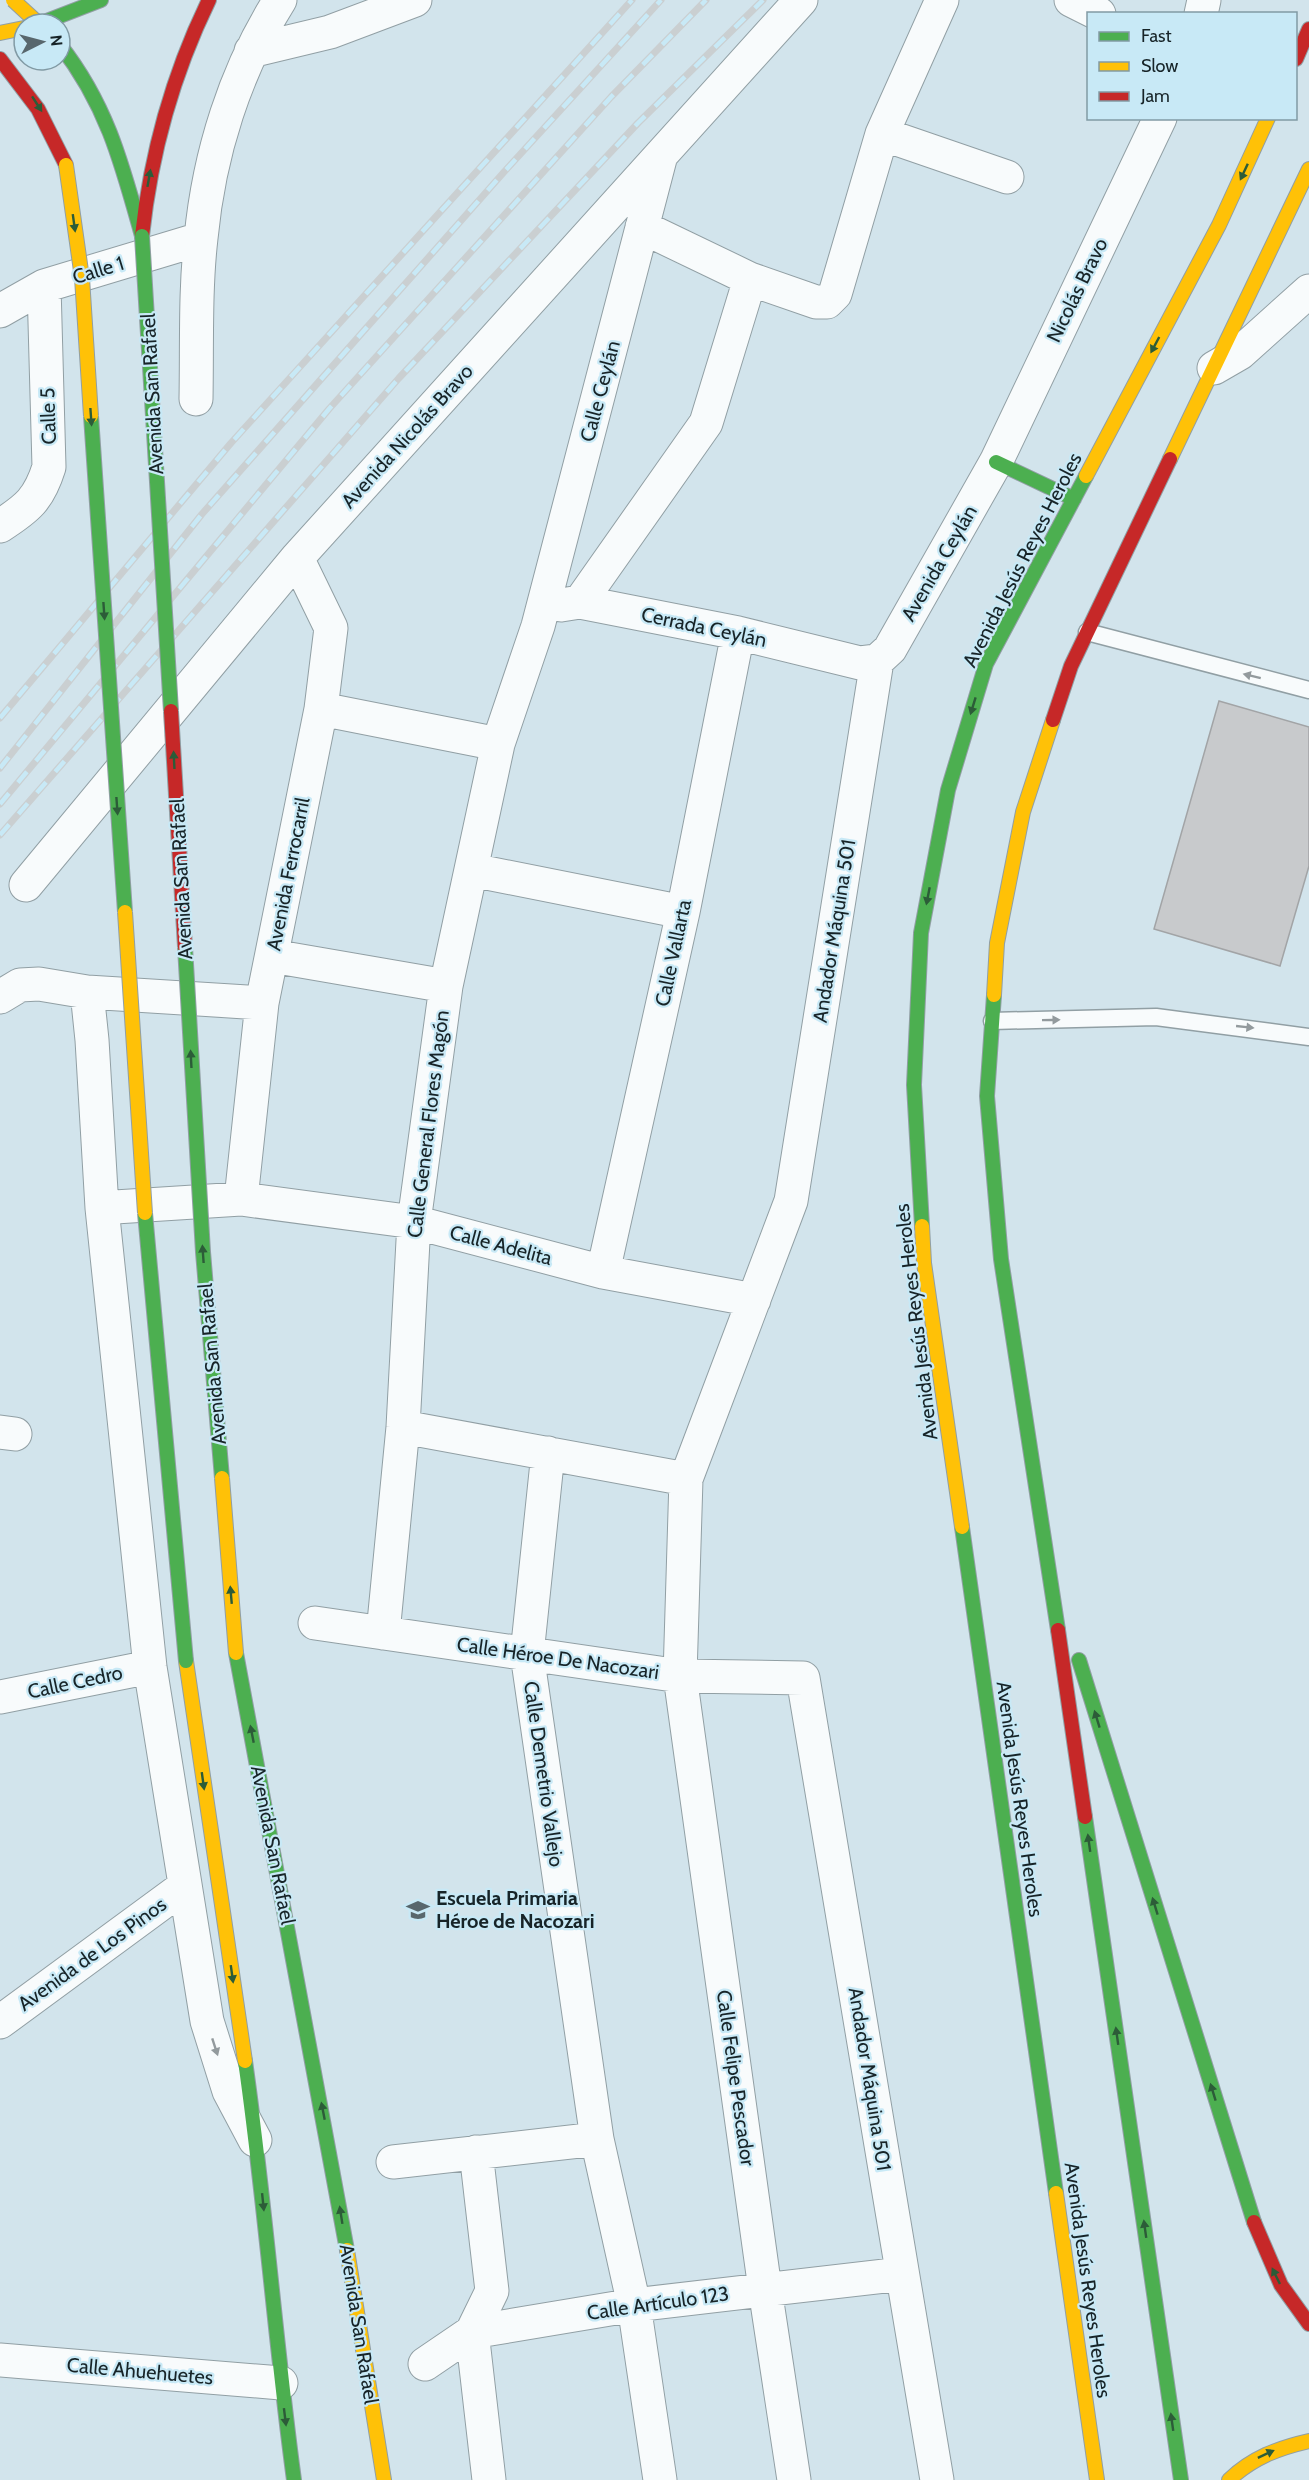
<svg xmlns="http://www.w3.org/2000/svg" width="1309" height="2480" viewBox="0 0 1309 2480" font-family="Cabin,sans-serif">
	<rect width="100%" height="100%" fill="#d2e4ec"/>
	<path fill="#c8cacc" stroke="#a2a4a6" stroke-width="1.5" d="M 1219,701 L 1309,727 L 1309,866 L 1280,966 L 1154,929 Z"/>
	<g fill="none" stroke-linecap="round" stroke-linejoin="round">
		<g stroke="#919fa4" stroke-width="19">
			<path id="lane" d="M 1087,632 L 1309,690
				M 992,1021 L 1156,1017 L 1309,1037"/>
		</g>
		<g stroke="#919fa4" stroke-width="35">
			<path id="street" d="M 1071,0 L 1099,14
				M 1201,14 L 1204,0
				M 251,51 L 330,32 L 415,0
				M 882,134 L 1007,177
				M 642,227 L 750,279 L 816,302 L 827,302 L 835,294 L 882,134 L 942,0
				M 0,311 L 44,286 L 200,239
				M 1214,368 L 1240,353 L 1309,291
				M 196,399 C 197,345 195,290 201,238 C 209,154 235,71 280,0
				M 0,526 C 28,508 39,499 49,467 L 44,286
				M 580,602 L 706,423 L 750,279
				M 561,605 L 580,602 L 738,633 L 860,663 L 877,661
				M 877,661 L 890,649 L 996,462 L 1160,118
				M 321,709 L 498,744
				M 472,870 L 683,912
				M 26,885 L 297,558 L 801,0
				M 272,956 L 446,986
				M 87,992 L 92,1040 L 102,1208 L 150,1667 L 207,2021 L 229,2091 L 255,2140
				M 0,997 L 20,985 L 39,984 L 87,992 L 262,1003
				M 241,1199 L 262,1003 L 321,709 L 331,628 L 297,558
				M 115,1207 L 241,1199 L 414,1222 L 603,1272 L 754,1300
				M 603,1272 L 683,912 L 738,633
				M 403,1427 L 686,1479
				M 0,1432 L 15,1434
				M 548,1453 L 527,1654 L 597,2139 L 634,2305 L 660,2480
				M 315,1623 L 680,1676 L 803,1678 L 937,2480
				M 383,1633 L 403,1427 L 414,1222 L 446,986 L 498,744 L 538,626 L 661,155
				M 0,1697 L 150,1667
				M 0,2022 L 185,1886
				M 476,2152 L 492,2291 L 472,2332 L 489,2480
				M 393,2162 L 597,2139
				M 0,2360 L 281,2383
				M 425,2364 L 472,2332 L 634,2305 L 902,2274
				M 794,2480 L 765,2289 L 680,1676 L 686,1479 L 791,1201 L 877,661"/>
		</g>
		<g stroke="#919fa4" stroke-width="16">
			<path id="fast" d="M 39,24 L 101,0
				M 60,45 C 107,105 122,164 142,236
				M 996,462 L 1074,499
				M 994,995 L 987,1096 L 1001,1259 L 1058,1630
				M 922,1226 L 914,1085 L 921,933 L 948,790 L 986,664 L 1086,476
				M 962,1527 L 1056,2193
				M 236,1653 L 347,2250
				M 1079,1660 L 1254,2222
				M 1085,1817 L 1181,2480
				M 245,2061 C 265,2200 275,2340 294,2480"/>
		</g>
		<g stroke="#919fa4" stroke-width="16">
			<path id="slow" d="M 0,33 L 24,28
				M 1170,459 L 1309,169
				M 1086,476 L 1219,225 L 1268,118
				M 994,995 L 997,943 L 1023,812 L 1053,720
				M 922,1226 L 924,1263 L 962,1527
				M 186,1661 L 245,2061
				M 1056,2193 L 1097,2480
				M 347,2250 L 384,2480
				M 1229,2480 C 1252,2458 1278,2448 1309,2441"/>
		</g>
		<g stroke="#919fa4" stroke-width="16">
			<path id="jam" d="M 0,59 L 38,109 L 66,165
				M 1296,59 L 1309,29
				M 142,236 C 151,152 172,76 209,0
				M 1053,720 L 1071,666 L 1170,459
				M 1058,1630 L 1085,1817
				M 1254,2222 L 1281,2285 L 1309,2324"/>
		</g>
		<use href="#lane" stroke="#f8fbfc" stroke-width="16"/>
		<use href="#street" stroke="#f8fbfc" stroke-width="33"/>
		<use href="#fast" stroke="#4caf50" stroke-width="14"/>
		<use href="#slow" stroke="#ffc107" stroke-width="14"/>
		<use href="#jam" stroke="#c62828" stroke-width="14"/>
		<g stroke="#cacfd1" stroke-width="7">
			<path id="rail" d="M 0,718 L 231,443 L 632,0
				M 0,768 L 202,514 L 504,172 L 661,0
				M 0,804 L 329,409 L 611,97 L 706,0
				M 0,835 L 399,378 L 638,123 L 763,0"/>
		</g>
		<use href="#rail" stroke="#c8e9f6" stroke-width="4.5" stroke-dasharray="14" stroke-linecap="butt"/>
		<g stroke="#919fa4" stroke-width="16" stroke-linecap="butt">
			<path id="fast-bridge" d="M 142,236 L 171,711
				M 91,416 L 125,912
				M 185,947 L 203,1252 L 222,1478
				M 145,1213 L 186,1661"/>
		</g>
		<g stroke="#919fa4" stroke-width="16" stroke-linecap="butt">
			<path id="slow-bridge" d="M 13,0 L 39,24
				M 66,165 L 82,278 L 91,416
				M 125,912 L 145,1213
				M 222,1478 L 236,1653"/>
		</g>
		<g stroke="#919fa4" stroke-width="16" stroke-linecap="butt">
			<path id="jam-bridge" d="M 171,711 L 185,947"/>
		</g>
		<use href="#fast-bridge" stroke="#4caf50" stroke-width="14"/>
		<use href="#slow-bridge" stroke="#ffc107" stroke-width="14"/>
		<use href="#jam-bridge" stroke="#c62828" stroke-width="14"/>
	</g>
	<defs><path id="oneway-solid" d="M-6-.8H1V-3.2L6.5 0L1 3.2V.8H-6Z" transform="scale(1.5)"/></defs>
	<g fill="#2c5c38">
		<use href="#oneway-solid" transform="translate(37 104) rotate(57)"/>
		<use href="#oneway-solid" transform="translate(1244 172) rotate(115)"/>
		<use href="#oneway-solid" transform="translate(149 178) rotate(-80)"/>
		<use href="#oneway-solid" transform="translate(74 223) rotate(82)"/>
		<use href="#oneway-solid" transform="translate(1155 345) rotate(118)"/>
		<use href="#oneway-solid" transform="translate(91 417) rotate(86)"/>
		<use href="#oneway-solid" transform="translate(104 611) rotate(86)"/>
		<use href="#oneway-solid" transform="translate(973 706) rotate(107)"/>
		<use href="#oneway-solid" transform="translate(174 760) rotate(-93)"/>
		<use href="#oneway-solid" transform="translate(117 806) rotate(86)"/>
		<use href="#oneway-solid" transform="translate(928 896) rotate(101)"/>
		<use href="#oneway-solid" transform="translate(191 1059) rotate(-93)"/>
		<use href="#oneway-solid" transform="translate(203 1254) rotate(-94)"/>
		<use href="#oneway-solid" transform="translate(231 1595) rotate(-95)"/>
		<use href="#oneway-solid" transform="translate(1097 1719) rotate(-107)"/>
		<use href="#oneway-solid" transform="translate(252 1734) rotate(-101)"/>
		<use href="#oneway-solid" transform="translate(203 1781) rotate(82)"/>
		<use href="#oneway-solid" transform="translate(1089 1843) rotate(-98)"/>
		<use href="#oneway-solid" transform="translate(1155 1906) rotate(-107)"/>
		<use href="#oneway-solid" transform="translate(232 1974) rotate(82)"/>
		<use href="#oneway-solid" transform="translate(1117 2036) rotate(-98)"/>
		<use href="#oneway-solid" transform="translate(1213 2092) rotate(-107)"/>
		<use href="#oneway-solid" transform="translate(323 2111) rotate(-101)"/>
		<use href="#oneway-solid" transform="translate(263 2202) rotate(84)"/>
		<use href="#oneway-solid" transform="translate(341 2215) rotate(-99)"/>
		<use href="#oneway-solid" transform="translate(1145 2229) rotate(-98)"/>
		<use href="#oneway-solid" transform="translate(1276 2276) rotate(-116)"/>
		<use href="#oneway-solid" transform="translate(285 2417) rotate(83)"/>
		<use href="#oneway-solid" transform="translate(1172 2422) rotate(-98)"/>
		<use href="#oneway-solid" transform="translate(1266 2454) rotate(-25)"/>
	</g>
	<g fill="#939a9d">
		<use href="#oneway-solid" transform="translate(1252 676) rotate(-166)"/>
		<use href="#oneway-solid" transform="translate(1051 1020) rotate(-1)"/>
		<use href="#oneway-solid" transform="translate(1245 1027) rotate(6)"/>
		<use href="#oneway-solid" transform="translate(215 2047) rotate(72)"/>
	</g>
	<defs>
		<g id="school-bare" transform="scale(1.8)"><path d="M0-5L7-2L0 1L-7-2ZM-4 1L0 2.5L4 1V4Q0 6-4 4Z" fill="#58676d" stroke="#c8e9f6" stroke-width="2.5" paint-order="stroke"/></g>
	</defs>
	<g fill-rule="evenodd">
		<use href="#school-bare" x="418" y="1910"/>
	</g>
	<g text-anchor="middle" stroke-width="4.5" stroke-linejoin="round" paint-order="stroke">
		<g font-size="20" fill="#172428" stroke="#c8e9f6">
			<text transform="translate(98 270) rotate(-17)" y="7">Calle 1</text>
			<text transform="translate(1077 290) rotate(-64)" y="7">Nicolás Bravo</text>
			<text transform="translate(600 391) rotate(-75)" y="7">Calle Ceylán</text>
			<text transform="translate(152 394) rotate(-93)" y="7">Avenida San Rafael</text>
			<text transform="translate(48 416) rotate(-92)" y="7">Calle 5</text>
			<text transform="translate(407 436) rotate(-48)" y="7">Avenida Nicolás Bravo</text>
			<text transform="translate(1022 560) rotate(-63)" y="7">Avenida Jesús Reyes Heroles</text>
			<text transform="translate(939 563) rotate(-60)" y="7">Avenida Ceylán</text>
			<text transform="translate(704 627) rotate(12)" y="7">Cerrada Ceylán</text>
			<text transform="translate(288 874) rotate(-79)" y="7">Avenida Ferrocarril</text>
			<text transform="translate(181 879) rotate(-93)" y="7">Avenida San Rafael</text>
			<text transform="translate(834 931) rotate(-81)" y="7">Andador Máquina 501</text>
			<text transform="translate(673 953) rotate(-78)" y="7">Calle Vallarta</text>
			<text transform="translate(428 1124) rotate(-83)" y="7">Calle General Flores Magón</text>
			<text transform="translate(501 1245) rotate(15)" y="7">Calle Adelita</text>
			<text transform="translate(916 1322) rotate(-97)" y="7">Avenida Jesús Reyes Heroles</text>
			<text transform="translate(212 1364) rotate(-95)" y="7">Avenida San Rafael</text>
			<text transform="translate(558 1658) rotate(8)" y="7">Calle Héroe De Nacozari</text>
			<text transform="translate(75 1682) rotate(-12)" y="7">Calle Cedro</text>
			<text transform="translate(544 1774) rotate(82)" y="7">Calle Demetrio Vallejo</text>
			<text transform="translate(1020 1799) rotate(82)" y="7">Avenida Jesús Reyes Heroles</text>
			<text transform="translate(273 1845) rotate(79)" y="7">Avenida San Rafael</text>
			<text transform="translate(92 1954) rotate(-36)" y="7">Avenida de Los Pinos</text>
			<text transform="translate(736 2078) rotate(82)" y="7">Calle Felipe Pescador</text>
			<text transform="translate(870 2079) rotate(81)" y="7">Andador Máquina 501</text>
			<text transform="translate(1088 2280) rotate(82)" y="7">Avenida Jesús Reyes Heroles</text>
			<text transform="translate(658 2303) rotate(-8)" y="7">Calle Artículo 123</text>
			<text transform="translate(359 2324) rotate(81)" y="7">Avenida San Rafael</text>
			<text transform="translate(140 2371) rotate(5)" y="7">Calle Ahuehuetes</text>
		</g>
		<g font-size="20" font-weight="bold" fill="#172428" stroke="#c8e9f6" text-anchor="start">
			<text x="436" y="1905">Escuela Primaria<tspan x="436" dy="23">Héroe de Nacozari</tspan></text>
		</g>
	</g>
	<rect x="1087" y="12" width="210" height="108" fill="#c8e9f6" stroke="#819aa4" stroke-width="1.5"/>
	<rect x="1099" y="32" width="30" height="9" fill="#4caf50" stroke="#819aa4" stroke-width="1.5"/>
	<text x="1141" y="42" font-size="18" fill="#172428">Fast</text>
	<rect x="1099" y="62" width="30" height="9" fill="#ffc107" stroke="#819aa4" stroke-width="1.5"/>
	<text x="1141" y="72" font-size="18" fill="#172428">Slow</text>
	<rect x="1099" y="92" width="30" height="9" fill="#c62828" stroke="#819aa4" stroke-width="1.5"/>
	<text x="1141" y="102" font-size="18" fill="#172428">Jam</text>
	<g transform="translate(42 42) rotate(84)"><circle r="28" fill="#c8e9f6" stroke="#819aa4" stroke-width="1.5"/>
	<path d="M0-4.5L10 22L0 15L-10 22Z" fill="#58676d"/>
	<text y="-9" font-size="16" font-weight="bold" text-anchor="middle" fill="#172428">N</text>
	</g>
</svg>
